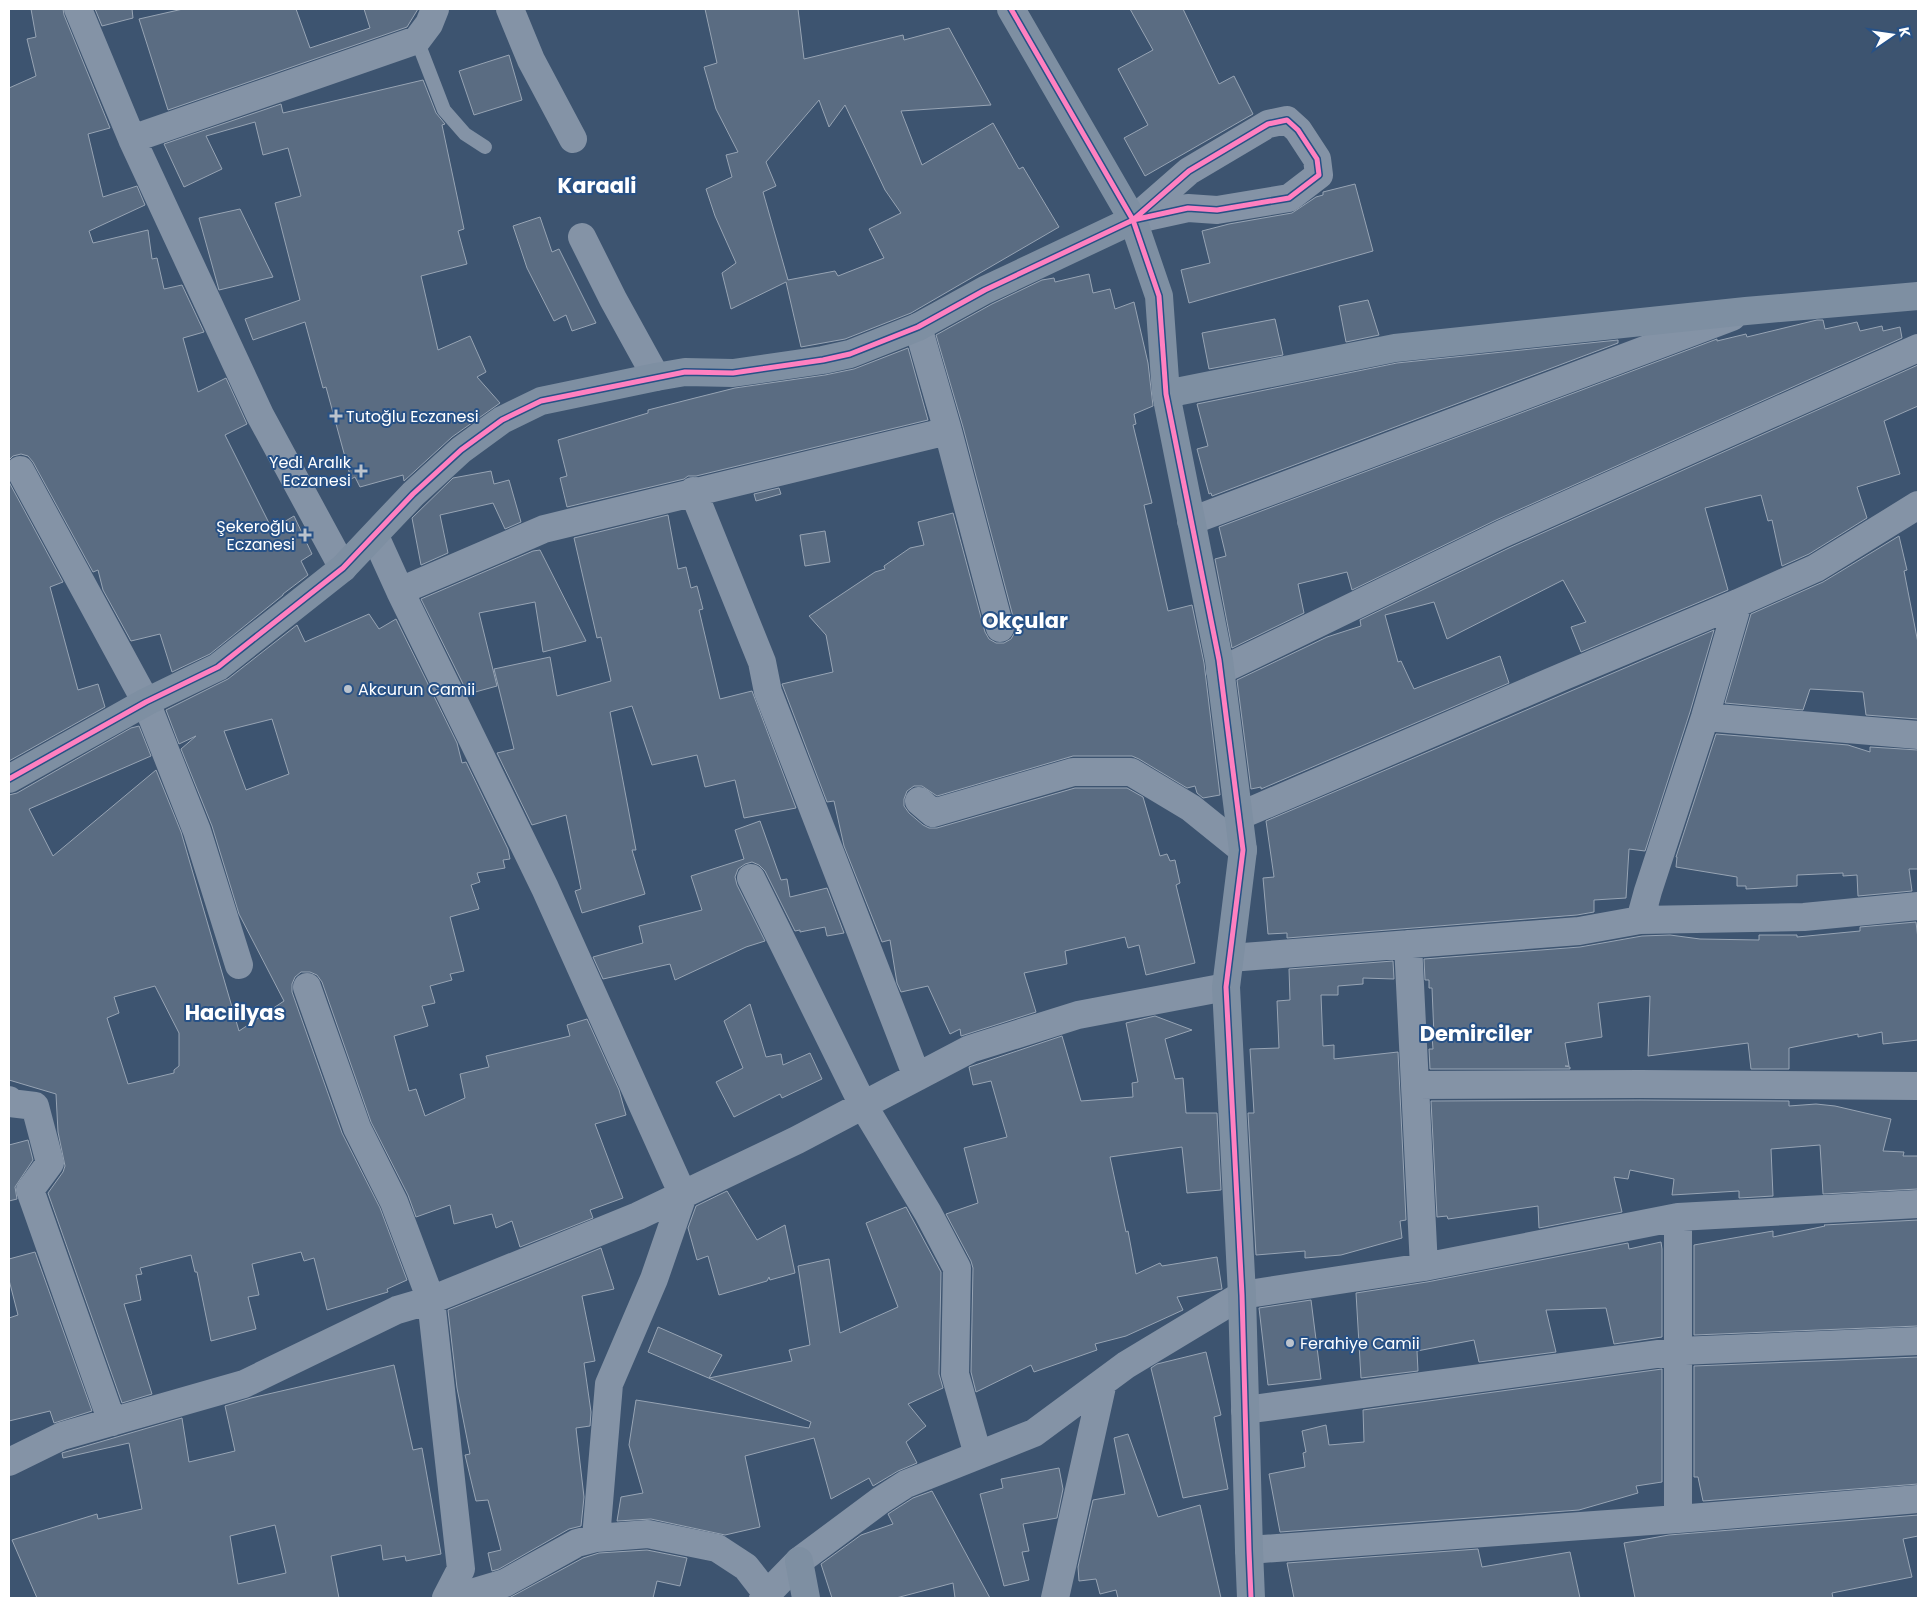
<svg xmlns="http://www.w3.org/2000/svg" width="1927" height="1607" viewBox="0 0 1927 1607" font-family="Poppins,sans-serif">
	<rect width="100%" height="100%" fill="#3d5470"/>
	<path fill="#5a6c82" stroke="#97a4b4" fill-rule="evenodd" d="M 31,9 L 63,9 L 64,15 L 110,128 L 88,134 L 103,197 L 137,186 L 145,205 L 89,231 L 93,243 L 148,230 L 152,259 L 157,258 L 164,289 L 182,285 L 204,332 L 183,338 L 198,392 L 226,378 L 247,424 L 225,435 L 272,529 L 294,516 L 312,554 L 301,561 L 308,575 L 283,594 L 283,595 L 210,654 L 172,672 L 160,634 L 131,641 L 103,590 L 98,570 L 93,572 L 33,462 L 28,456 L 21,454 L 13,456 L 9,460 L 9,88 L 36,76 L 27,39 L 36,37 Z
		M 95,9 L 132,9 L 133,18 L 102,26 Z
		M 183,9 L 296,9 L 310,48 L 370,28 L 364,9 L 418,9 L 407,27 L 168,110 L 139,19 Z
		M 705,9 L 798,9 L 804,59 L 903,35 L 904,40 L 949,28 L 991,105 L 901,111 L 922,165 L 993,123 L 1019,169 L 1023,167 L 1059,227 L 911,313 L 845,339 L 801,347 L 786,282 L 731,309 L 722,273 L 736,263 L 715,216 L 706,189 L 732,177 L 726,155 L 738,152 L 716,109 L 704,67 L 717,63 ZM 819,100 L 829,127 L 845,105 L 885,190 L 901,213 L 869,229 L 884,258 L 838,276 L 835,271 L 788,280 L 763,192 L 776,186 L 766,162 Z
		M 1130,9 L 1183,9 L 1219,84 L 1234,76 L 1253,114 L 1145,176 L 1124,138 L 1148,125 L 1118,69 L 1153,50 Z
		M 509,55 L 522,100 L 474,115 L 459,71 Z
		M 423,80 L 436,113 L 445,124 L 442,125 L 464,229 L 458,231 L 467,264 L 421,276 L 438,350 L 470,336 L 486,372 L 477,377 L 500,403 L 452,437 L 404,481 L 403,475 L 360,487 L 355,477 L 351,479 L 326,387 L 323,388 L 305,322 L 253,340 L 245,319 L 300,300 L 275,203 L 301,196 L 288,148 L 263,155 L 255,122 L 206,136 L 222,169 L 184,187 L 164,144 L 281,104 L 283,113 Z
		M 1355,184 L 1373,251 L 1189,303 L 1181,270 L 1210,263 L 1202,231 L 1229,224 L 1292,213 L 1316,197 L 1323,195 L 1323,192 Z
		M 240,209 L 273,277 L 219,290 L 199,218 Z
		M 540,217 L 552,252 L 559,249 L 596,323 L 572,331 L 566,315 L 554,321 L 527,268 L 513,226 Z
		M 1089,274 L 1093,293 L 1110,289 L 1115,309 L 1134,302 L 1148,363 L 1153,406 L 1134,414 L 1136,424 L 1133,425 L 1152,503 L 1144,505 L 1168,611 L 1192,605 L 1204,663 L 1220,795 L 1203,798 L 1197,793 L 1195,786 L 1187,788 L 1139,759 L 1132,756 L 1073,756 L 937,796 L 922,786 L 914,786 L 907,791 L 904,799 L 904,806 L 909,813 L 923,825 L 929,828 L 937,828 L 1075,788 L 1127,788 L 1143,797 L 1160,856 L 1167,854 L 1170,861 L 1175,860 L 1180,883 L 1176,885 L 1195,963 L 1146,975 L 1139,945 L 1128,948 L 1125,937 L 1065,951 L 1067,964 L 1024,973 L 1036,1012 L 961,1036 L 960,1029 L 950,1034 L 928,986 L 901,992 L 897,983 L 890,940 L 882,942 L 844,846 L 834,801 L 827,802 L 782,684 L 833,672 L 826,635 L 809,616 L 875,572 L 885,569 L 884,566 L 910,548 L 924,545 L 918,522 L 953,513 L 985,632 L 989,639 L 996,643 L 1004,643 L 1011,639 L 1015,632 L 1015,624 L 963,427 L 936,335 L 992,304 L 1042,280 L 1054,278 L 1055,282 Z
		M 1368,300 L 1379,335 L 1346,342 L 1339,306 Z
		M 1275,319 L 1283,355 L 1209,369 L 1202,333 Z
		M 1817,320 L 1823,320 L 1825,329 L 1857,322 L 1860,331 L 1882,326 L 1883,331 L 1900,327 L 1902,338 L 1496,520 L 1352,590 L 1347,572 L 1298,584 L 1304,613 L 1232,648 L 1215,559 L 1226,556 L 1219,527 L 1717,339 L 1717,341 L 1746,334 L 1747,337 Z
		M 1618,340 L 1618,343 L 1212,496 L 1211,493 L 1209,494 L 1197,449 L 1208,446 L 1197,404 L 1397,363 Z
		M 908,348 L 928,420 L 696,476 L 688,476 L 684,479 L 567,507 L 560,478 L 567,476 L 558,440 L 648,413 L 648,410 L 695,398 L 735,388 L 825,375 L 854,369 Z
		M 1918,365 L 1918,406 L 1884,421 L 1900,474 L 1857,487 L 1867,518 L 1809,554 L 1782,566 L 1772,520 L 1768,521 L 1761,495 L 1705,508 L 1728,590 L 1581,652 L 1571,627 L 1586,622 L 1563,580 L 1447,639 L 1434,602 L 1385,615 L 1398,662 L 1401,661 L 1414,689 L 1500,656 L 1509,683 L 1261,789 L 1261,787 L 1251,789 L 1237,680 L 1327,637 L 1361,626 L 1360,620 L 1509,548 Z
		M 491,471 L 494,484 L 509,480 L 521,522 L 505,529 L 493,503 L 440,515 L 448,553 L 421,565 L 412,518 L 453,478 Z
		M 9,482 L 63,582 L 50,587 L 78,690 L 98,684 L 105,707 L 9,761 Z
		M 779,488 L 781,494 L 756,501 L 754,494 Z
		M 668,515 L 678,569 L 686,567 L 691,588 L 697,586 L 703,609 L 699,610 L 720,699 L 752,691 L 796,808 L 744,818 L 735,780 L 705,787 L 697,755 L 652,765 L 632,706 L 610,712 L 636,850 L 632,850 L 645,894 L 582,913 L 575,891 L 581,889 L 566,815 L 532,825 L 497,753 L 514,749 L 494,669 L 550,657 L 557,696 L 611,681 L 601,637 L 597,638 L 574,538 Z
		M 825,531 L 830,562 L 805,566 L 800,535 Z
		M 1899,536 L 1907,570 L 1904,571 L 1918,643 L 1918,719 L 1866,715 L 1863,692 L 1810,689 L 1803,710 L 1725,703 L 1751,614 L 1823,582 Z
		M 540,550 L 586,641 L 543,652 L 535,602 L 479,613 L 497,686 L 468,694 L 421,599 L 533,551 Z
		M 369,614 L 379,629 L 396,619 L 457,743 L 462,763 L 466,762 L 508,849 L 510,859 L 503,860 L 505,868 L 477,873 L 480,882 L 471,885 L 479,909 L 450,917 L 464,971 L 450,974 L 452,980 L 430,986 L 435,1003 L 422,1006 L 428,1026 L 394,1036 L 409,1091 L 416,1089 L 425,1116 L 465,1098 L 460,1074 L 489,1067 L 486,1056 L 570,1036 L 567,1025 L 587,1019 L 619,1090 L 626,1115 L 595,1124 L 623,1198 L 590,1210 L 593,1218 L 520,1247 L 512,1221 L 496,1228 L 492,1214 L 454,1224 L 450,1205 L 416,1217 L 408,1195 L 371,1122 L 322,982 L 317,975 L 310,972 L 301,972 L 295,977 L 292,984 L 292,992 L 342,1133 L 380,1208 L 407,1280 L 387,1289 L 388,1292 L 327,1310 L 314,1258 L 304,1261 L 301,1252 L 252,1264 L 259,1295 L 248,1297 L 256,1329 L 211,1341 L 197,1272 L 195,1272 L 191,1255 L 140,1268 L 142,1274 L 136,1275 L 141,1300 L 124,1304 L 152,1394 L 122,1403 L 48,1193 L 63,1172 L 65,1166 L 58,1132 L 56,1094 L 9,1080 L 9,795 L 17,793 L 131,728 L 139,726 L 151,756 L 29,809 L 53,856 L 156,770 L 181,832 L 239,1031 L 284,1001 L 239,914 L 212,826 L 181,749 L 196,736 L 179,744 L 166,710 L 228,679 L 297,625 L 305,642 ZM 272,719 L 289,774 L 246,790 L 224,731 ZM 155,986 L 179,1033 L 179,1066 L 174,1070 L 174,1073 L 128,1084 L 107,1018 L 119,1013 L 114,997 Z
		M 1714,630 L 1690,712 L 1645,851 L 1629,849 L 1626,898 L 1594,900 L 1594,912 L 1577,915 L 1287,938 L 1287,933 L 1268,934 L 1263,878 L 1274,877 L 1266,821 Z
		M 1716,734 L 1848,745 L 1870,752 L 1870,747 L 1918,750 L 1918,869 L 1909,869 L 1912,891 L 1858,896 L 1857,875 L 1843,876 L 1843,873 L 1797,875 L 1797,886 L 1746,889 L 1746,886 L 1737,886 L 1737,877 L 1676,867 L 1677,857 L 1676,857 Z
		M 760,821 L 781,880 L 787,879 L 790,897 L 827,888 L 844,933 L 827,936 L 825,927 L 800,932 L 800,930 L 795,931 L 765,871 L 759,865 L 752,862 L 745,864 L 738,869 L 735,877 L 737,885 L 765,941 L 746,947 L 675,980 L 670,964 L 603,979 L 593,957 L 643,943 L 639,926 L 702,910 L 691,876 L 744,859 L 735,830 Z
		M 1916,922 L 1918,939 L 1918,1040 L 1883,1044 L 1882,1032 L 1858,1037 L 1858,1034 L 1789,1048 L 1789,1069 L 1751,1069 L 1748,1043 L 1648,1056 L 1650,996 L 1598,1003 L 1602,1037 L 1565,1043 L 1569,1066 L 1565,1066 L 1570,1067 L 1570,1069 L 1430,1069 L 1429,1049 L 1433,1049 L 1432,1036 L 1434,1036 L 1432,988 L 1429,988 L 1429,980 L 1425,980 L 1424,959 L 1580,947 L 1642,936 L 1670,935 L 1700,939 L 1759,940 L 1759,935 L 1797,935 L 1797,937 L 1860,931 L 1860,927 Z
		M 1393,961 L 1394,979 L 1363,978 L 1363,984 L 1338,986 L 1338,995 L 1321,995 L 1323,1046 L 1334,1045 L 1334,1059 L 1398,1052 L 1406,1220 L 1400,1221 L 1402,1238 L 1341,1255 L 1305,1258 L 1305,1251 L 1256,1255 L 1248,1113 L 1254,1113 L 1250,1049 L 1279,1048 L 1277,1001 L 1290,1000 L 1289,969 Z
		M 750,1004 L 766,1057 L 781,1054 L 783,1065 L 810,1053 L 822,1079 L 782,1098 L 780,1094 L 734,1117 L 716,1082 L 743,1068 L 724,1021 Z
		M 1155,1016 L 1192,1030 L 1165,1039 L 1175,1079 L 1183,1078 L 1186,1113 L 1217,1113 L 1221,1190 L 1187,1193 L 1182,1147 L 1110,1157 L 1126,1232 L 1128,1231 L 1136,1274 L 1160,1263 L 1162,1266 L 1217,1257 L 1222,1289 L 1177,1297 L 1183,1310 L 1126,1336 L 1095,1344 L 1097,1350 L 1034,1372 L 1031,1365 L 976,1392 L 971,1372 L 973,1268 L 971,1261 L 946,1214 L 978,1203 L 964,1148 L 1007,1137 L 991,1081 L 973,1085 L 969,1067 L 1062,1036 L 1081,1101 L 1133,1097 L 1132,1083 L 1138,1082 L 1126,1023 Z
		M 1640,1100 L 1789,1101 L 1789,1106 L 1816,1104 L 1835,1106 L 1891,1119 L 1883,1151 L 1904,1152 L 1903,1156 L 1918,1156 L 1918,1189 L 1823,1194 L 1820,1145 L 1771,1149 L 1773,1196 L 1739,1198 L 1739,1191 L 1672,1195 L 1674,1179 L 1630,1170 L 1628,1179 L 1614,1177 L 1622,1212 L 1539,1228 L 1538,1206 L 1448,1219 L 1447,1216 L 1437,1217 L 1431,1101 Z
		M 28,1140 L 33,1160 L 15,1187 L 17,1199 L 9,1201 L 9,1145 Z
		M 727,1191 L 757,1240 L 785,1225 L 795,1273 L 770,1280 L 769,1277 L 767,1281 L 719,1295 L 708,1256 L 697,1260 L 688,1228 L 696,1206 Z
		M 906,1207 L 941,1272 L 939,1374 L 943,1388 L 908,1404 L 926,1426 L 906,1442 L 917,1463 L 898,1471 L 873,1486 L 869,1478 L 831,1499 L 814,1438 L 745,1456 L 760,1527 L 725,1535 L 651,1519 L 617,1521 L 621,1497 L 643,1493 L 629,1445 L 636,1400 L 809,1428 L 811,1422 L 648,1352 L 658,1327 L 722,1355 L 709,1378 L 792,1361 L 789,1350 L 810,1345 L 798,1266 L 829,1259 L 840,1333 L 898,1307 L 866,1223 Z
		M 1918,1220 L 1918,1326 L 1694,1335 L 1694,1245 L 1773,1231 L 1773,1237 L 1825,1226 L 1824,1225 Z
		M 1661,1242 L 1662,1249 L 1662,1337 L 1614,1344 L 1606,1308 L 1546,1310 L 1556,1352 L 1479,1362 L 1474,1340 L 1417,1351 L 1418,1371 L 1361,1378 L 1356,1293 L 1427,1282 L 1628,1243 L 1629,1249 Z
		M 601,1248 L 614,1289 L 582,1296 L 595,1361 L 584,1363 L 591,1412 L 590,1426 L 576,1428 L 584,1497 L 581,1526 L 569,1529 L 499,1569 L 492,1571 L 488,1553 L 501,1550 L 488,1500 L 476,1501 L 465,1455 L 470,1454 L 457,1388 L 448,1310 Z
		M 35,1252 L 92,1411 L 54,1423 L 50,1411 L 9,1421 L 9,1318 L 18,1315 L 9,1280 L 9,1259 Z
		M 1311,1300 L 1321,1379 L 1268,1385 L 1259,1308 Z
		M 1206,1352 L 1221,1415 L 1214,1417 L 1228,1489 L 1183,1498 L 1151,1368 L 1157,1364 Z
		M 1918,1357 L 1918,1484 L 1703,1501 L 1698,1477 L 1694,1477 L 1694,1366 Z
		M 394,1365 L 413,1450 L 422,1448 L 441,1554 L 406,1561 L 405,1556 L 383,1560 L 381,1545 L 331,1556 L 339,1598 L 37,1598 L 12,1540 L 97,1514 L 98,1519 L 142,1509 L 129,1443 L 63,1458 L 62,1453 L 182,1418 L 189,1462 L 235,1451 L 225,1406 L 251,1398 ZM 275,1525 L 286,1573 L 238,1584 L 230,1536 Z
		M 1662,1369 L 1662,1482 L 1636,1486 L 1638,1493 L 1579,1510 L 1280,1532 L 1269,1474 L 1305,1467 L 1303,1453 L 1306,1452 L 1302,1431 L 1326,1425 L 1329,1445 L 1364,1442 L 1363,1410 Z
		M 1128,1434 L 1158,1517 L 1200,1505 L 1221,1598 L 1118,1598 L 1116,1590 L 1100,1594 L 1096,1579 L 1079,1581 L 1078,1567 L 1093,1500 L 1125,1494 L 1114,1438 Z
		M 1059,1468 L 1063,1489 L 1057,1518 L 1023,1524 L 1029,1551 L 1022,1552 L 1029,1580 L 1004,1586 L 980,1494 L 1003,1488 L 1001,1479 Z
		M 932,1491 L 990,1598 L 955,1598 L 953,1583 L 896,1598 L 832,1598 L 821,1564 L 861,1535 L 893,1524 L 888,1514 L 913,1498 Z
		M 1918,1515 L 1918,1536 L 1903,1539 L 1912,1577 L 1832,1593 L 1833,1598 L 1635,1598 L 1624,1543 L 1669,1535 Z
		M 1478,1549 L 1482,1567 L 1570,1552 L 1580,1598 L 1294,1598 L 1287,1563 Z
		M 647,1550 L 687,1558 L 680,1586 L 657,1581 L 653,1598 L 509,1598 L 583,1558 L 599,1553 Z"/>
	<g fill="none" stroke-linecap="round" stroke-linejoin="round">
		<path stroke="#8493a6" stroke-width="14" d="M 417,40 L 444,110 L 465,134 L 485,147"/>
		<path stroke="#8493a6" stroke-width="28" d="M 78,9 L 132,139 L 260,415 L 343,568
			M 510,9 L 531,60 L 573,139
			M 1287,120 L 1298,130 L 1317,159 L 1319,175 L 1289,198 L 1217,210 L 1188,208 L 1133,220 L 1189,171 L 1268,124 Z
			M 132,139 L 417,40 L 429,24 L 435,9
			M 582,237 L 613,299 L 656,377
			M 918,327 L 948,431 L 1000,628
			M 20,470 L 146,702 L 197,831 L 239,965
			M 693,491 L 762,662 L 768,692 L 917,1077
			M 1191,521 L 1732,317
			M 375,536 L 400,591 L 545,888 L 683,1195 L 654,1279 L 609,1384 L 596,1538
			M 400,591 L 544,529 L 948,431
			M 1220,671 L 1502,534 L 1918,348
			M 1705,717 L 1918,735
			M 919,801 L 933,813 L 1073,772 L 1131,772 L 1191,808 L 1243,850
			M 1239,816 L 1564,676 L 1738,603 L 1816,568 L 1918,505
			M 751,878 L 863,1105 L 928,1213 L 957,1268 L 955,1374 L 978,1455
			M 1640,920 L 1648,891 L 1705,717 L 1738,603
			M 1408,944 L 1424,1267
			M 1230,958 L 1579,931 L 1640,920 L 1804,917 L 1918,906
			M 307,987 L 357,1128 L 394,1202 L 431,1300 L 461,1569 L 446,1598
			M 1415,1085 L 1640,1084 L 1918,1086
			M 9,1100 L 10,1103 L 35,1106 L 50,1163 L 30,1190 L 112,1422
			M 1678,1217 L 1678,1519
			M 1245,1410 L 1679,1351 L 1918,1341
			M 9,1462 L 62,1436 L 244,1384 L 397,1310 L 431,1300 L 638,1216 L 797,1140 L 970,1049 L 1078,1015 L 1226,987
			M 1249,1550 L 1678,1519 L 1918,1499
			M 455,1598 L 505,1583 L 577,1543 L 596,1538 L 648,1534 L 717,1548 L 746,1567 L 767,1594
			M 763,1598 L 799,1561 L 881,1500 L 906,1484 L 1034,1433 L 1126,1365 L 1242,1295 L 1424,1267 L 1678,1217 L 1918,1204
			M 1055,1598 L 1103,1382"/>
		<path stroke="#7e8fa2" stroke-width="28" d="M 1011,9 L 1133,220 L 1159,296 L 1166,394 L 1219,660 L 1243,850 L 1226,987 L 1242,1295 L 1249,1550 L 1251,1598
			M 1166,394 L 1395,348 L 1746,311 L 1918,296
			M 9,779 L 146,702 L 218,667 L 343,568 L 413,494 L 461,450 L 502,420 L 541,401 L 656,377 L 685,372 L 733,373 L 823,360 L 850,354 L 918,327 L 985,290 L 1133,220
			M 799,1561 L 806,1598"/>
		<g stroke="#275186" stroke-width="8">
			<path id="cycleway" d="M 1011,9 L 1133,220 L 1159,296 L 1166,394 L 1219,660 L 1243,850 L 1226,987 L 1242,1295 L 1249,1550 L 1251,1598
				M 9,779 L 146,702 L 218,667 L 343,568 L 413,494 L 461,450 L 502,420 L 541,401 L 685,372 L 733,373 L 823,360 L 850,354 L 918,327 L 985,290 L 1133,220 L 1188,208 L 1217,210 L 1289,198 L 1319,175 L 1317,159 L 1298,130 L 1287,120 L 1268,124 L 1189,171 L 1133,220"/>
		</g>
		<use href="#cycleway" stroke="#ff80c0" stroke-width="5"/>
	</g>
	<g fill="#bbc3cd" stroke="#275186" stroke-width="2">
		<path d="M333.5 408.5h5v5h5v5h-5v5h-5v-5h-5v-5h5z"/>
		<path d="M358.5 463.5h5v5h5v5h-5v5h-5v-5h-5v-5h5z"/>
		<path d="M302.5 527.5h5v5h5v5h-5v5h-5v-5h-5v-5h5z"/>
		<circle cx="348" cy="689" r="5"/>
		<circle cx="1290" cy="1343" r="5"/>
	</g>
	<g text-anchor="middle" stroke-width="4" stroke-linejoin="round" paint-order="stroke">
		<g font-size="16" fill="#fff" stroke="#275186" text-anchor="start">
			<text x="346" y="422">Tutoğlu Eczanesi</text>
			<text x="351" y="468" text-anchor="end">Yedi Aralık<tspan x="351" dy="18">Eczanesi</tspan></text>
			<text x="295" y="532" text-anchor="end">Şekeroğlu<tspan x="295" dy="18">Eczanesi</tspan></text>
			<text x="358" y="695">Akcurun Camii</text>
			<text x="1300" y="1349">Ferahiye Camii</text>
		</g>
		<g font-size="21" font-weight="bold" fill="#fff" stroke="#275186">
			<text x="597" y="193">Karaali</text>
			<text x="1025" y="628">Okçular</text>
			<text x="235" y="1020">Hacıilyas</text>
			<text x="1476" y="1041">Demirciler</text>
		</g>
	</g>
	<rect width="1927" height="1607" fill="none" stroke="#ffffff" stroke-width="20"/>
	<g transform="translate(1892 35) rotate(77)" stroke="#275186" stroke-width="4" paint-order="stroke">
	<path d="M0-4L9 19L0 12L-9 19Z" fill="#ffffff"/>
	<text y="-8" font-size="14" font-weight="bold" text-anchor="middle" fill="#ffffff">K</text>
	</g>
</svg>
